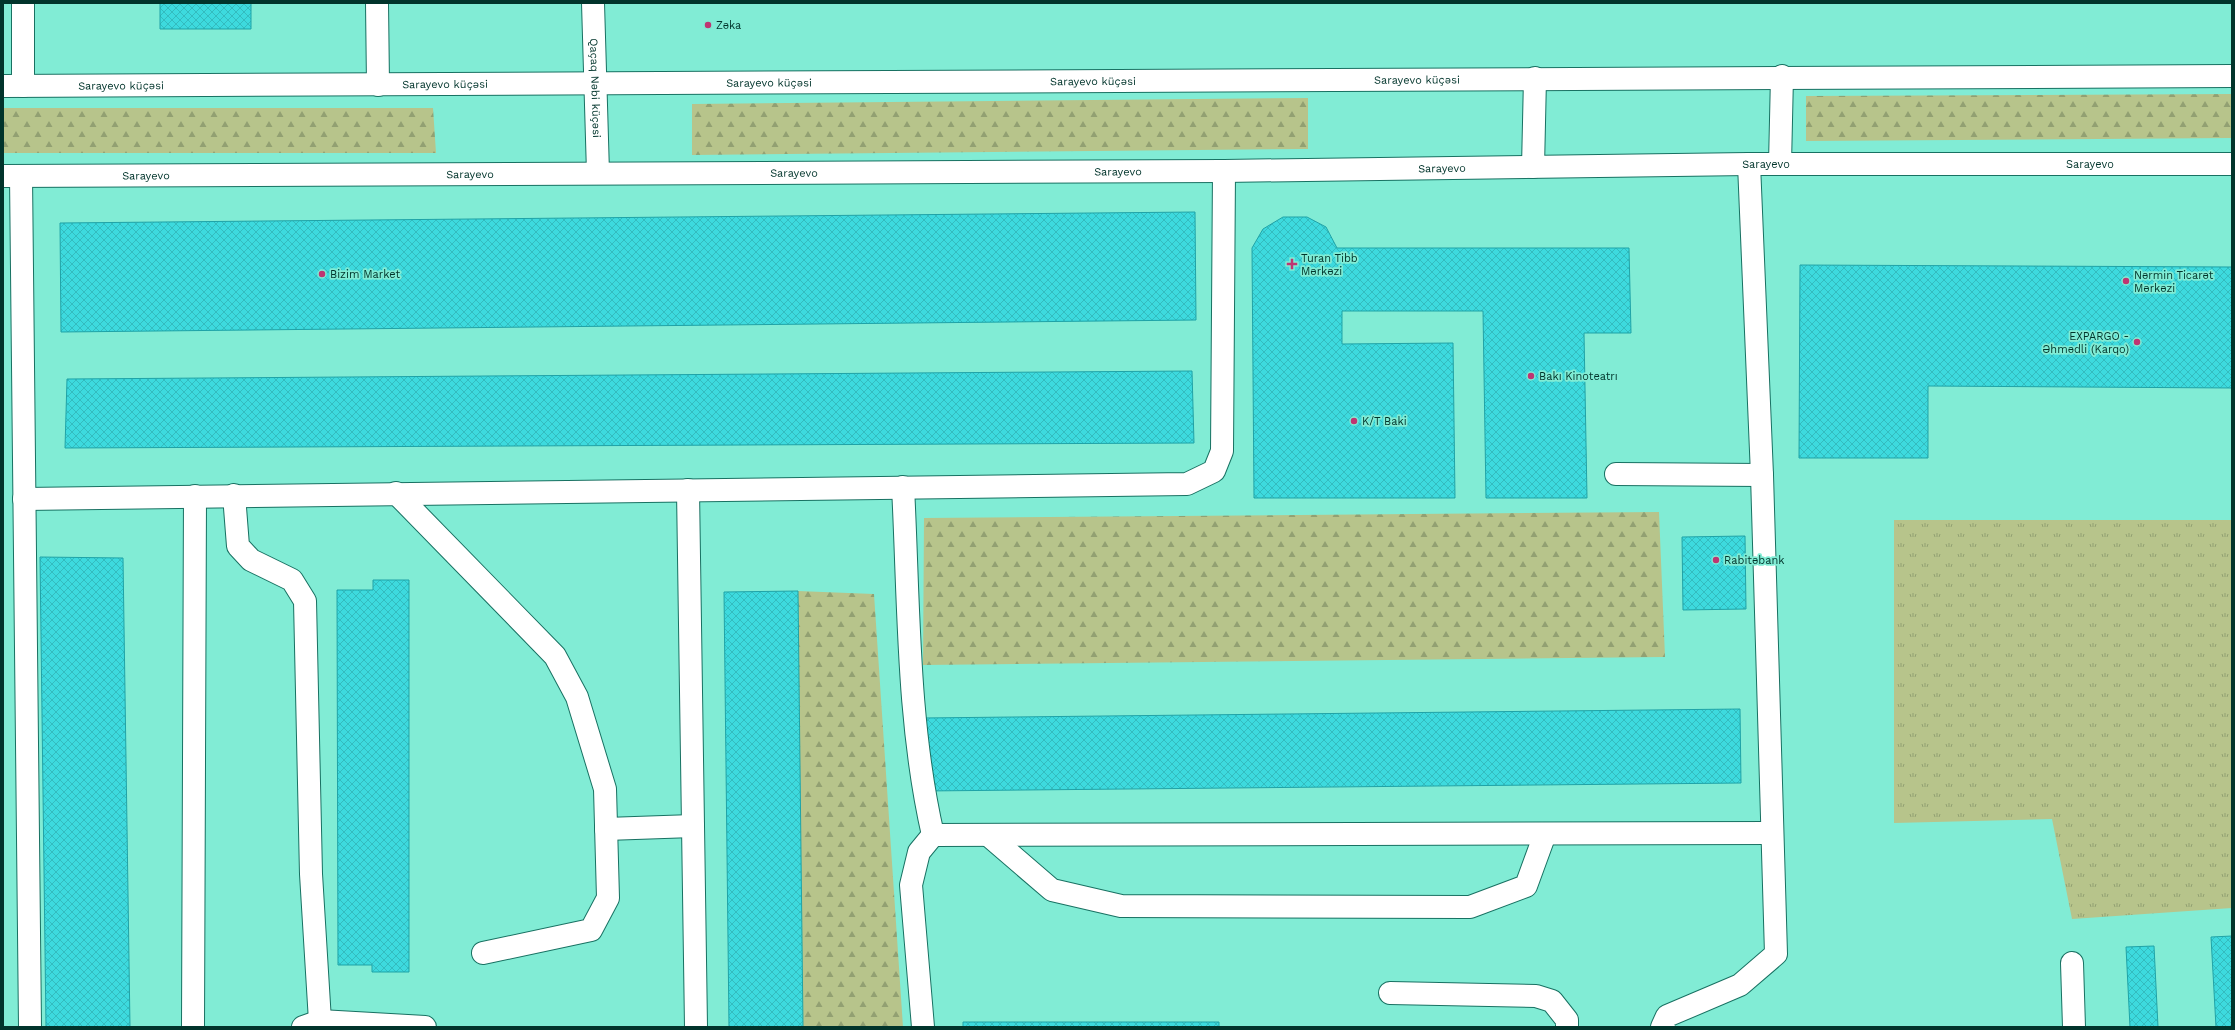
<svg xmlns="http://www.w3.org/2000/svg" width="2235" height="1030" viewBox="0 0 2235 1030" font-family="'Work Sans',sans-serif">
	<defs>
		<pattern id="grass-tufts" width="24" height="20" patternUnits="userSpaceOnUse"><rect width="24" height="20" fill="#b7c48b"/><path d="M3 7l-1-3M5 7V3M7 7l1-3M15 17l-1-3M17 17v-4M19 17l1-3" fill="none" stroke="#92a072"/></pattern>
		<pattern id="forest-firs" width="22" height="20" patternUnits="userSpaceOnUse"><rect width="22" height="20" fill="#b7c48b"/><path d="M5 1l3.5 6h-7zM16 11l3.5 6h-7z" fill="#92a072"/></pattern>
		<pattern id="building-cross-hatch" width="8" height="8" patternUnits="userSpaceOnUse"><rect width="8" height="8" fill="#3ddade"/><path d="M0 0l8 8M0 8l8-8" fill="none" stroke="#34bcbf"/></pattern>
	</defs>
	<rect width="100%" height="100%" fill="#81ecd5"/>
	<path fill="url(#grass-tufts)" d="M 1894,520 L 2232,520 L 2232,908 L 2072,919 L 2052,819 L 1894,823 Z"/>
	<path fill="url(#forest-firs)" d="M 2232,94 L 2232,138 L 1806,141 L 1806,96 Z
		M 1308,98 L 1308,149 L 692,155 L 692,104 Z
		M 3,108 L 433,108 L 436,153 L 3,153 Z
		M 1659,512 L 1665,657 L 923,665 L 924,518 Z
		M 798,591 L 874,594 L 903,1027 L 803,1027 Z"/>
	<path fill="url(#building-cross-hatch)" stroke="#1fa3a7" d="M 160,3 L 251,3 L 251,29 L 160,29 Z
		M 1195,212 L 1196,320 L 61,332 L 60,223 Z
		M 1283,217 L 1307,217 L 1326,227 L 1337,248 L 1629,248 L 1631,333 L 1584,333 L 1587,498 L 1486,498 L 1483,311 L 1342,311 L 1342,344 L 1453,343 L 1455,498 L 1254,498 L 1252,248 L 1263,229 Z
		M 1800,265 L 2232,267 L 2232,388 L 1928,386 L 1928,458 L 1799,458 Z
		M 1192,371 L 1194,443 L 65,448 L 67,379 Z
		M 1745,536 L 1746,609 L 1683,610 L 1682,537 Z
		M 40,557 L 123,558 L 130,1027 L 46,1027 Z
		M 373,580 L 409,580 L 409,972 L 372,972 L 372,965 L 338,965 L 337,590 L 373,590 Z
		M 798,591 L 803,1027 L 729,1027 L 724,592 Z
		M 1740,709 L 1741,783 L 924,791 L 923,718 Z
		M 2232,936 L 2232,1027 L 2216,1027 L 2211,937 Z
		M 2154,946 L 2158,1027 L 2130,1027 L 2126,947 Z
		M 963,1022 L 1219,1022 L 1219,1027 L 963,1027 Z"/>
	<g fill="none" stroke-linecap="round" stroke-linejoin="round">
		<g stroke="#187162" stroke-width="24">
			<g id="minor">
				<path d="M 377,3 L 378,85"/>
				<path id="s1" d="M 593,3 L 598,173"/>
				<path id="s2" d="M 3,86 L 2232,76"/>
				<path d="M 23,86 L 23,3"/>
				<path d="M 1780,164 L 1782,76"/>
				<path d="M 1533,167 L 1535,78"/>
				<path id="s3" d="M 3,176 L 1224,171 L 1749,164 L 2232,164"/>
				<path d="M 21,176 L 30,1027"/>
				<path d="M 1616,474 L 1762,475"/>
				<path d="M 903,487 C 909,603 907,722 933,835"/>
				<path d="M 688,490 L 696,1027"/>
				<path d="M 396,493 L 555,656 L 577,697 L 605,789 L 608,898 L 591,930 L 483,953"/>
				<path d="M 234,495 L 238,546 L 251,560 L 292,580 L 305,601 L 311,874 L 320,1021"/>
				<path d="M 24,499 L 1187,484 L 1214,471 L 1222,451 L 1224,171"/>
				<path d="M 606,829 L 693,826"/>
				<path d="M 988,835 L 1052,890 L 1121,906 L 1470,907 L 1526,886 L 1545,834"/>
				<path d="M 2072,963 L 2074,1027"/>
				<path d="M 1390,993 L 1536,996 L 1552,1001 L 1567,1020 L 1567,1027"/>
				<path d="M 193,1027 L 195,496"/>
				<path d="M 303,1027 L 320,1021 L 425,1027"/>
				<path d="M 923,1027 L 911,885 L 919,852 L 933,835 L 1772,833"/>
				<path d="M 1662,1027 L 1667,1016 L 1740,985 L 1776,954 L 1762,475 L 1749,164"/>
			</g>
		</g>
		<use href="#minor" stroke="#fff" stroke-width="22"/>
	</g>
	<g fill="#be3572" stroke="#81ecd5" stroke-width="1.5">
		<circle cx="708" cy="25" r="4"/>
		<path d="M1290 258h4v4h4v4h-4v4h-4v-4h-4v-4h4z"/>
		<circle cx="322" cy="274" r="4"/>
		<circle cx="2126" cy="281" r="4"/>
		<circle cx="2137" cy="342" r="4"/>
		<circle cx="1531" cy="376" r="4"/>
		<circle cx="1354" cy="421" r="4"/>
		<circle cx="1716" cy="560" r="4"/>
	</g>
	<g text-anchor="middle" stroke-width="3.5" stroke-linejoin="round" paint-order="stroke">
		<g font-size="11" fill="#01342b" stroke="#81ecd5" text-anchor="start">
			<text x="716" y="29">Zəka</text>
			<text x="1301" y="262">Turan Tibb<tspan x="1301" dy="13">Mərkəzi</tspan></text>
			<text x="330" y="278">Bizim Market</text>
			<text x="2134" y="279">Nərmin Ticarət<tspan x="2134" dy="13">Mərkəzi</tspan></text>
			<text x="2129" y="340" text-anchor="end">EXPARGO -<tspan x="2129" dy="13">Əhmədli (Karqo)</tspan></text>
			<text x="1539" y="380">Bakı Kinoteatrı</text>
			<text x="1362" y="425">K/T Baki</text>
			<text x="1724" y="564">Rabitəbank</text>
		</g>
		<g font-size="11" fill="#01342b" stroke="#81ecd5">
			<text dy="4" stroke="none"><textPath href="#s2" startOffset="1414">Sarayevo küçəsi</textPath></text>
			<text dy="4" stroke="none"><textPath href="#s2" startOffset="1090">Sarayevo küçəsi</textPath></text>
			<text dy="4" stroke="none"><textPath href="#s2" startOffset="766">Sarayevo küçəsi</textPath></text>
			<text dy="4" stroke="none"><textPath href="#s2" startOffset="442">Sarayevo küçəsi</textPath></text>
			<text dy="4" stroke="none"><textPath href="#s2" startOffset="118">Sarayevo küçəsi</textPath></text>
			<text dy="4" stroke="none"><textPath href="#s1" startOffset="85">Qaçaq Nəbi küçəsi</textPath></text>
			<text dy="4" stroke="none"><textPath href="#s3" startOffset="1763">Sarayevo</textPath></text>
			<text dy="4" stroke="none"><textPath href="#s3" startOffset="2087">Sarayevo</textPath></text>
			<text dy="4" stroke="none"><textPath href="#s3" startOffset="1439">Sarayevo</textPath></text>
			<text dy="4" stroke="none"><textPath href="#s3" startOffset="1115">Sarayevo</textPath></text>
			<text dy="4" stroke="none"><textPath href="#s3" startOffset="791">Sarayevo</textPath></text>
			<text dy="4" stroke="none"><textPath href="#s3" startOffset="467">Sarayevo</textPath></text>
			<text dy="4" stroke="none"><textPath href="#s3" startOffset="143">Sarayevo</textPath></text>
		</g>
	</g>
	<rect width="2235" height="1030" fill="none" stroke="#01342b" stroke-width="8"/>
</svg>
